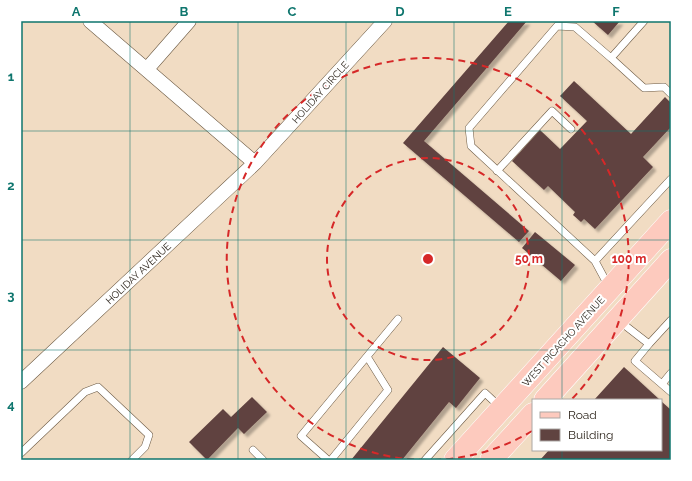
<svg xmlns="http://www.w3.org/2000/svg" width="692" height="481" viewBox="0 0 692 481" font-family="Raleway,sans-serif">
	<defs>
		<filter id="shadow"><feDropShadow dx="3.5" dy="3.5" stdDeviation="1" flood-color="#0004"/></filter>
	</defs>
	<rect width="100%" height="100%" fill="#f1dcc3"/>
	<path fill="#604340" filter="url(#shadow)" d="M 509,21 L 527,21 L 424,141 L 529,231 L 519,242 L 403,143 Z
		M 592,21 L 620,21 L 608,35 Z
		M 574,81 L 631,134 L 665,97 L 671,103 L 671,127 L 643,157 L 653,167 L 595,229 L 584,219 L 581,222 L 573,215 L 575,212 L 548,186 L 544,190 L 512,161 L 540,130 L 560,149 L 587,121 L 560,96 Z
		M 535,232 L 575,265 L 561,281 L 522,248 Z
		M 443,347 L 480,378 L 456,408 L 449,402 L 402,460 L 351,460 Z
		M 624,367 L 660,400 L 594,400 Z
		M 252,397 L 267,412 L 244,434 L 238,428 L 207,460 L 189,442 L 223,409 L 231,417 Z
		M 661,401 L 671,410 L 671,460 L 540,460 L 549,450 L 661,450 Z"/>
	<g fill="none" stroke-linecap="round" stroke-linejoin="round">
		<g stroke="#6c5a44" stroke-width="8">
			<path id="lane" d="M 644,21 L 611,58 L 644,88 L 664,87 L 671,94
				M 497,171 L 552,111 L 571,129
				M 595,261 L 671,179
				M 609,287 L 595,261 L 471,146 L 469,128 L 557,26 L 575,27 L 611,58
				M 618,320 L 649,344 L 671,320
				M 649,344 L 635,361 L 671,392
				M 662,384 L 671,373
				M 253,450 L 263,460
				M 21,453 L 85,392 L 98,387 L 149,435 L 145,447 L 132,460
				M 328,460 L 301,436 L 398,319
				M 331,460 L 388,390 L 368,358
				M 425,460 L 485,393 L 500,407"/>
		</g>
		<g stroke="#6c5a44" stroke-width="15">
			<path id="street" d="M 90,21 L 255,163
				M 147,69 L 189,21
				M 21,382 L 255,163 L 385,21"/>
		</g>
		<g stroke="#fff" stroke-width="23">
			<path id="primary" d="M 545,400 L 671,260
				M 455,460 L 671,221
				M 491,460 L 533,414"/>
		</g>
		<use href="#lane" stroke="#fff" stroke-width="7"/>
		<use href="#street" stroke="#fff" stroke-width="14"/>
		<use href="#primary" stroke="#fdcabe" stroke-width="22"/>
	</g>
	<path fill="none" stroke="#0f766e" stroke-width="1" stroke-opacity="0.55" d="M 130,21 L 130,460M 238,21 L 238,460M 346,21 L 346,460M 454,21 L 454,460M 562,21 L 562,400M 21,131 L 671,131M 21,240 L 671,240M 21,350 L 671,350M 562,450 L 562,460"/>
	<g fill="none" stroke="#d62828" stroke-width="2" stroke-dasharray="7 5">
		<circle cx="428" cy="259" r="101"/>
		<path d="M532 431A201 201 0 0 1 430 460M426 460A201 201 0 1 1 571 400"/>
	</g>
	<g text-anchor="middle" stroke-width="4" stroke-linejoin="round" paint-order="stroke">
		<g font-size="10" fill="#2c241b" stroke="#fff">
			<text transform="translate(320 92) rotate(-48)" y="4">HOLIDAY CIRCLE</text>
			<text transform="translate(138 273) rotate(-43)" y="4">HOLIDAY AVENUE</text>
			<text transform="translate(563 341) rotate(-48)" y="4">WEST PICACHO AVENUE</text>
		</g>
	</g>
	<circle cx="428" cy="259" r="6" fill="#d62828" stroke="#fff" stroke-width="2"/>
	<g font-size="12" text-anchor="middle" font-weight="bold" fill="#d62828" stroke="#fff" stroke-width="4" stroke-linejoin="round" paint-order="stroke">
		<text x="529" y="263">50 m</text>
		<text x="629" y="263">100 m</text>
	</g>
	<rect width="692" height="481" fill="none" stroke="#ffffff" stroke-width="44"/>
	<rect x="532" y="399" width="130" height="52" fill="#ffffff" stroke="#aba7a4"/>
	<rect x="540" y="412" width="20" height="6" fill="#fdcabe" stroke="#aba7a4"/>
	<text x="568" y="419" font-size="12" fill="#2c241b">Road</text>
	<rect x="540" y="429" width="20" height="12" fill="#604340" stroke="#aba7a4"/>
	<text x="568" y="439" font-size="12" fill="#2c241b">Building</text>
	<rect x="22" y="22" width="648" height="437" fill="none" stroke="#0f766e" stroke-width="1.5"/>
	<g font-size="13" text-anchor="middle" font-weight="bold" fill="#0f766e">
		<text x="76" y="16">A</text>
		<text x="184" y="16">B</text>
		<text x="292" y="16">C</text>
		<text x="400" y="16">D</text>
		<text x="508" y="16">E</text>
		<text x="616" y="16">F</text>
		<text x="11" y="81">1</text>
		<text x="11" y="190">2</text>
		<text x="11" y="300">3</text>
		<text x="11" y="409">4</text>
	</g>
</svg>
